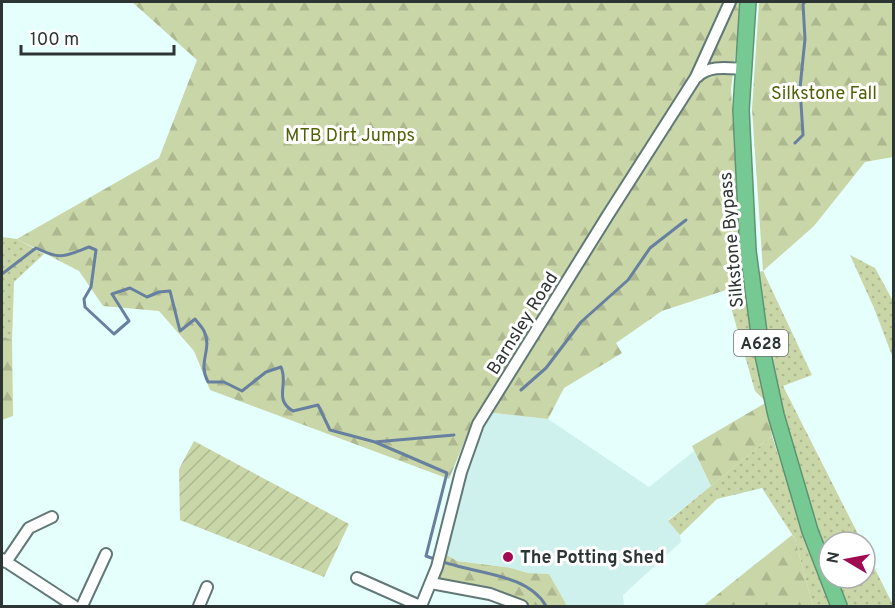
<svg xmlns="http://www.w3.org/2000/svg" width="895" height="608" viewBox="0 0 895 608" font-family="Overpass,sans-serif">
	<defs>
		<pattern id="grass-dots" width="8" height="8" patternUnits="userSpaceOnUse" patternTransform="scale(1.5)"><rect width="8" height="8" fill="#c9d6a7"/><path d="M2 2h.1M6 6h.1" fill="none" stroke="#adb890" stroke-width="1.8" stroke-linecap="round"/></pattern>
		<pattern id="forest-firs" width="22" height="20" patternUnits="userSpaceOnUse" patternTransform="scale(1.5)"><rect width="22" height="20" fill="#c9d6a7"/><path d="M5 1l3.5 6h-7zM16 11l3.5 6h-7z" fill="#adb890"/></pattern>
		<pattern id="garden-furrows" width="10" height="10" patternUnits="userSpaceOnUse" patternTransform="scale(1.5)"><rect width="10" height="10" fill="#c9d6a7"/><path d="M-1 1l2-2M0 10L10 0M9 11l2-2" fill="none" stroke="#adb890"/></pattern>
	</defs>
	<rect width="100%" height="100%" fill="#e5fffc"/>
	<path fill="#cff1ed" d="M 486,412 L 548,419 L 649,487 L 694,451 L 711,486 L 668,520 L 680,535 L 681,542 L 623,595 L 624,606 L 567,606 L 548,574 L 528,573 L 511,568 L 457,561 L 442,552 L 453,503 Z"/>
	<path fill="url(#grass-dots)" d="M 2,237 L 17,239 L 44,254 L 14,282 L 12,340 L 2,336 Z
		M 850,255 L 875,268 L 893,301 L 893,358 L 874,308 Z
		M 763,271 L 812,375 L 783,386 L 862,542 L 829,542 L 829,568 L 780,415 L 755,391 L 726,290 L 751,274 Z
		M 772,436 L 813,562 L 831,606 L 813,606 L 795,539 L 762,488 L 717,499 L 680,535 L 668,521 Z
		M 865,549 L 893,605 L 893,606 L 844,606 L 832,578 L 865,578 Z"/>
	<path fill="url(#forest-firs)" d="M 132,2 L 742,2 L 731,89 L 742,281 L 726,290 L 662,311 L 616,343 L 622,353 L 564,388 L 548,419 L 486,412 L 475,416 L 449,479 L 210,390 L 194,351 L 159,311 L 103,306 L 79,271 L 17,239 L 159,158 L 197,60 Z
		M 759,2 L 894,2 L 893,157 L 865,162 L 814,226 L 763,271 L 752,109 Z
		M 2,336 L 12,340 L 13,416 L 2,420 Z
		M 767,402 L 772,436 L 711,486 L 692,446 Z
		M 792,535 L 795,539 L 813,606 L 703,606 Z
		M 442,552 L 457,561 L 511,568 L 528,573 L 549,574 L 567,606 L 522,606 L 431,583 Z"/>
	<path fill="url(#garden-furrows)" d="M 194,441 L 349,524 L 324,577 L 180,520 L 179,469 Z"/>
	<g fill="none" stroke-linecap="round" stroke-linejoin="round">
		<path stroke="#6880a0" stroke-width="3" d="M 795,143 L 803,135 L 800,88 L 805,39 L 803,4 L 805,2
			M 2,274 L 36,248 C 61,260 63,257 89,247 L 96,250 L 91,287 L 84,299 L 85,307 L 114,334 L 129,321 L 112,294 L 130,288 L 147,297 L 159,292 L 170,291 L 180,331 L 195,319 C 198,323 202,327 204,331 C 213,349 197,362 208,382 L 224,382 L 242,391 L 266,372 L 281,367 C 289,385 273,399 293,411 L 318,405 L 330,430 L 375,442 L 447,473 L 426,556 C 435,559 444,563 454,565 C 483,574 529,576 546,606
			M 521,390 L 546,368 L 581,322 L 628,280 L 650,248 L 686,220
			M 375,442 L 454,435"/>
		<g stroke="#617876" stroke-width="14">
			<path id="minor" d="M 697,77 C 709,65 727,68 743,69
				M 2,559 L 74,606
				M 6,562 L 29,528 L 52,517
				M 357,578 L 420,606
				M 431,583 L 490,594 L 522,606
				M 82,606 L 106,554
				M 199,606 L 207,587
				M 421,606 L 437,567 L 461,472 L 478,424 L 608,215 L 696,77 L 730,2"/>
		</g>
		<g stroke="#5d9572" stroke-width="18">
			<path id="highway" d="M 748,2 L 741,110 L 748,251 L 760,341 L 776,415 L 810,531 L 839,606"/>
		</g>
		<use href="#minor" stroke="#fff" stroke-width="10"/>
		<use href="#highway" stroke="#77c994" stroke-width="15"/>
	</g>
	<circle fill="#a00b52" stroke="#fff" stroke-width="2" cx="508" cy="557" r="6"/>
	<g text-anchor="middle" stroke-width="6" stroke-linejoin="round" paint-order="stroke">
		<rect fill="#fff" stroke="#6b7271" stroke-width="1.5" x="734" y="330" width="54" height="26" rx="4.5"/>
		<g font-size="16" font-weight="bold" fill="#2c3534">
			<text x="761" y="349">A628</text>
		</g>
		<g font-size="18" fill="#516006" stroke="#fff">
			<text x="824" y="99">Silkstone Fall</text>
			<text x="350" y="141">MTB Dirt Jumps</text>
		</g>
		<g font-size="18" fill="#2c3534" stroke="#fff">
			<text transform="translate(731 240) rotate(-95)" y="6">Silkstone Bypass</text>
			<text transform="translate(522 323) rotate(-58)" y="6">Barnsley Road</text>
		</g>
		<g font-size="18" font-weight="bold" fill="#2c3534" stroke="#fff" text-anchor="start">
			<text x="520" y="563">The Potting Shed</text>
		</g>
	</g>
	<rect width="895" height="608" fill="none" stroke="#2c3534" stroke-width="6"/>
	<g transform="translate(847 560) rotate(280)"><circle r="28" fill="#ffffff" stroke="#abaeae" stroke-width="1.5"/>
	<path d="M0-4.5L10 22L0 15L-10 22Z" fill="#a00b52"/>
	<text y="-9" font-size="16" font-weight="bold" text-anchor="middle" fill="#2c3534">N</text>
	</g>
	<path d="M21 45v9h153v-9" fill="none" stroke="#2c3534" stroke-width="3"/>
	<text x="30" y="45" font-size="18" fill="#2c3534" stroke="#ffffff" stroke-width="4.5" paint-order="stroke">100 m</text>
</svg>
